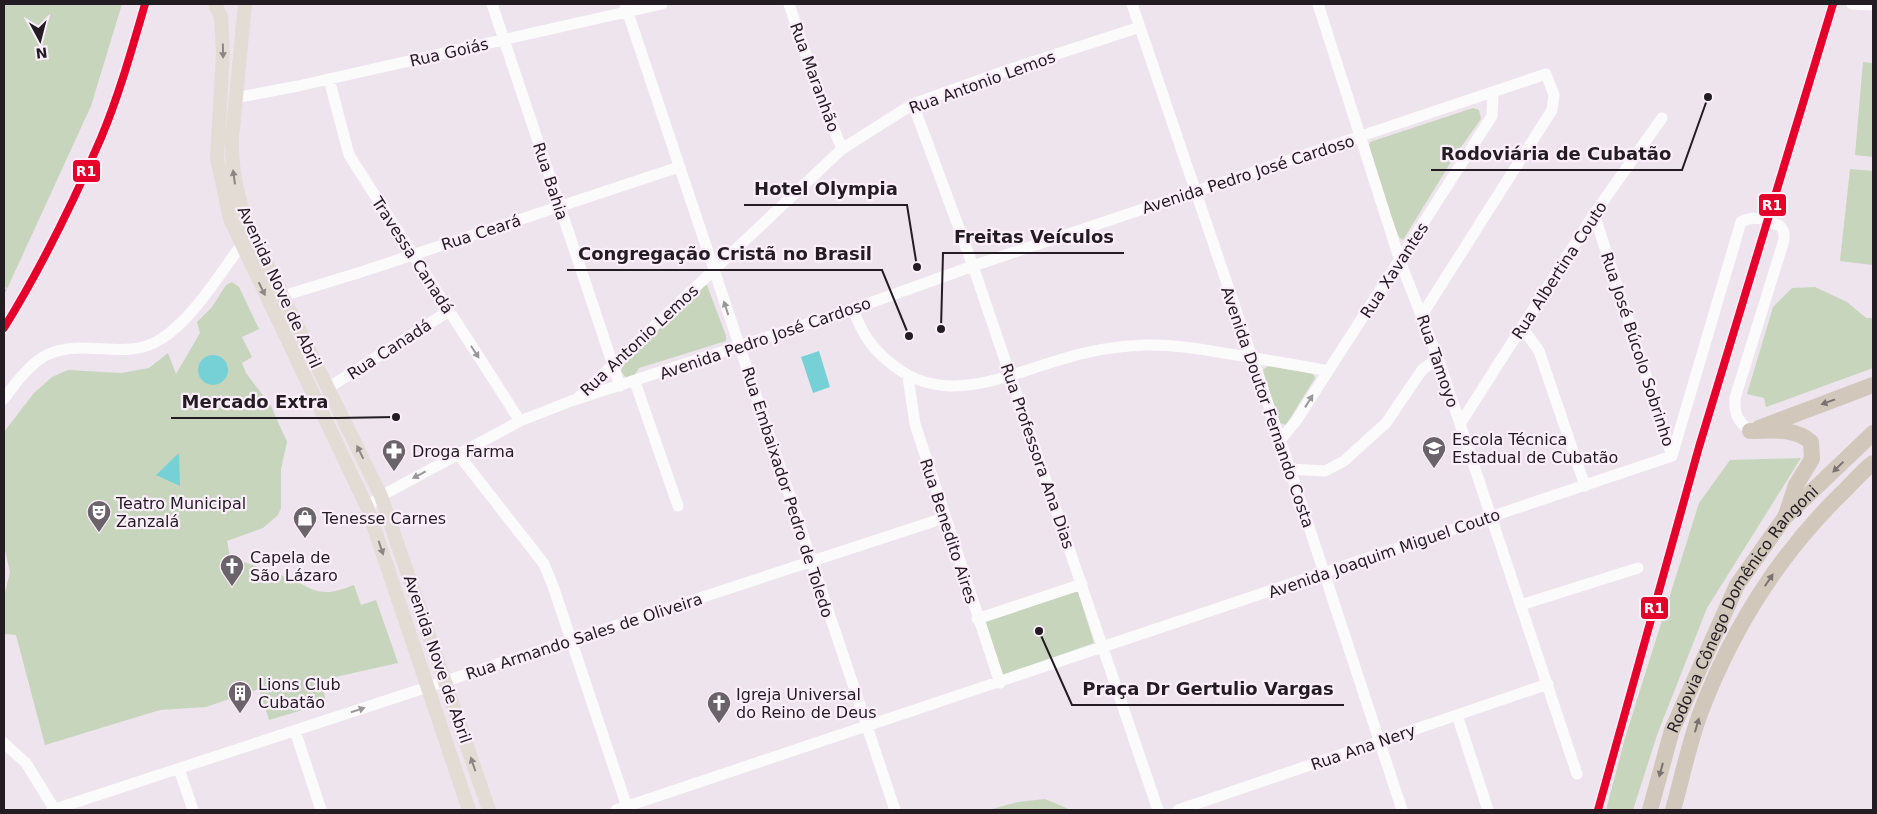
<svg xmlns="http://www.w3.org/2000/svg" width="1877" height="814" viewBox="0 0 1877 814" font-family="'DejaVu Sans',sans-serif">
	<rect width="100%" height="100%" fill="#eee4ee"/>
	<path fill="#c6d5bc" d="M 4,4 L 122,4 L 91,106 L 7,289 L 4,295 L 4,289 L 7,289 L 4,285 Z
		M 1863,62 L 1873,63 L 1873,157 L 1855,155 Z
		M 1473,108 L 1479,110 L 1481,119 L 1454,157 L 1403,240 L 1399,237 L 1387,206 L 1369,145 L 1370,142 Z
		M 1850,169 L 1873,171 L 1873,265 L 1840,261 Z
		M 232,282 L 239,287 L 259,329 L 242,337 L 252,357 L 242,363 L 246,373 L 271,406 L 287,442 L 281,469 L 281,508 L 278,515 L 263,528 L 227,541 L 230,557 L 297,581 C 319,596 331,594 354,585 L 361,605 L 376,600 L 398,663 L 322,680 L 326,703 L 269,720 L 259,689 L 206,707 L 160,710 L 45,745 L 16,635 L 4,634 L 4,597 L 10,572 L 4,546 L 4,432 L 34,393 L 52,377 L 68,370 L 121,373 L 149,368 L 168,353 L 176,374 L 200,333 L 197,322 L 212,307 L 226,285 Z
		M 701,284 L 707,285 L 726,336 L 726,341 L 639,368 L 634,376 L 626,378 L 621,371 L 624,363 L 622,360 Z
		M 1815,287 L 1847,302 L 1866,318 L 1873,318 L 1873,368 L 1766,407 L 1764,398 L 1747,394 L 1773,307 L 1792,288 Z
		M 1268,366 L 1313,374 L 1315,378 L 1286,425 L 1280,423 L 1264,374 L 1263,370 Z
		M 1801,458 L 1707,608 L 1657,735 L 1633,810 L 1606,810 L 1625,738 L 1699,503 L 1730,460 Z
		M 1077,589 L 1094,643 L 1003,675 L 984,620 Z
		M 1045,799 L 1071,810 L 989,810 L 1018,802 Z"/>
	<path fill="#76d1d7" d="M 819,351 L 830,387 L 813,393 L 801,357 Z
		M198 370a15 15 0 1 1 30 0a15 15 0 1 1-30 0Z
		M 179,453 L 180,486 L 156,475 Z"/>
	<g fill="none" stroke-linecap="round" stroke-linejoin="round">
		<path stroke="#fcfbfc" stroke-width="11" d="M 492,4 L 620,386
			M 625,4 L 895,810
			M 789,4 L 815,82 L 842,149
			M 1132,4 L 1290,469 L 1402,810
			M 1318,4 L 1400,261 L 1438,358 L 1577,774
			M 1852,4 L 1873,5
			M 329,79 L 349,155 L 520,421
			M 235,98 L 298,86 L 662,4
			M 913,104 L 973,266 L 1158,810
			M 1594,214 L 1672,456
			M 283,296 L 361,272 L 679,167
			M 853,309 C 862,334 872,349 894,366 C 945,406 1005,376 1059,360 C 1087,351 1115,346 1145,345 C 1178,344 1210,351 1242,356 C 1271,361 1299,365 1328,371
			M 1522,327 L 1539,351 L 1585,486
			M 908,377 L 915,424 L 1000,683
			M 635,382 L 678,506
			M 328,388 L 449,311
			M 579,397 L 842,149 L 913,104 L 1008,70 L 1140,27
			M 4,399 C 15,383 31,362 49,354 C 86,338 126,362 161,339 C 195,318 222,269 247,238
			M 1460,424 L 1594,214 L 1662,118
			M 1280,440 L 1296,421 L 1492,116 L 1493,93
			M 458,454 L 544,564 L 553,586 L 628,810
			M 1290,469 L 1325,471 L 1344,461 L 1386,423 L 1422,370 L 1438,358
			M 367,507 L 381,496 L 520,421 L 571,401 L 853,309 L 973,266 L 1546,74 L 1554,95 L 1552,110 L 1422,315
			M 1521,605 L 1638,568
			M 977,619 L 1082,584
			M 1457,715 L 1488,810
			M 295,731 L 321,810
			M 4,743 L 26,763 L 55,810
			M 179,769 L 193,810
			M 52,810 L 944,518
			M 616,810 L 1672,456 L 1741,222 C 1754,214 1767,220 1780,226 L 1784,232 L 1784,240 L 1735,398 C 1734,415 1738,421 1750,431
			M 1178,810 L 1548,684"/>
		<path stroke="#e3dcd5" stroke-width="14" d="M 215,4 L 221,17 L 223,53 L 217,158 L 230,219 L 367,507 L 469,810
			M 245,4 L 232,138 C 231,172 238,201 251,232 L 381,496 L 489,810"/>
		<g stroke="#d1c7bb" stroke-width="16">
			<path d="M 1759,428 L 1873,385"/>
			<path d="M 1750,431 C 1771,431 1794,427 1811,442 L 1812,459 L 1796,485 L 1786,515"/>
			<path id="s1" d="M 1650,810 L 1672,730 L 1737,585 L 1785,517 L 1873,433"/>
			<path d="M 1673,810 C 1682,778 1689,743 1701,711 C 1732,630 1778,556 1840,495 C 1851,485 1861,472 1873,463"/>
		</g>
		<g stroke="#fdeefc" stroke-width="11">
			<path id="rail-1" d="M 4,328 C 41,268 73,203 101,138 C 119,95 132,49 145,4
				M 1598,810 L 1699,447 L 1833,4"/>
		</g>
		<use href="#rail-1" stroke="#e4002b" stroke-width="8"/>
	</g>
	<defs><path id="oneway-solid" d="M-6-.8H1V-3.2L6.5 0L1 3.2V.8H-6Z" transform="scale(1.25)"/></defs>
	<g fill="#8d8685">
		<use href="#oneway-solid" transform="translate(223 51) rotate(89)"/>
		<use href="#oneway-solid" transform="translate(234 177) rotate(-98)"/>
		<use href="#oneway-solid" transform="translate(262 289) rotate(64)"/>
		<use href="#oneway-solid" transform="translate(360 452) rotate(-116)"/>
		<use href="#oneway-solid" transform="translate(381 548) rotate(71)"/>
		<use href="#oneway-solid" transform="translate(473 764) rotate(-109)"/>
	</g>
	<g fill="#9a979a">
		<use href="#oneway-solid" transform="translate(726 308) rotate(-108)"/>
		<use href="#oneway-solid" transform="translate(475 352) rotate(57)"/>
		<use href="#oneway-solid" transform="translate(1309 401) rotate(-58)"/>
		<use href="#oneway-solid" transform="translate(419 475) rotate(152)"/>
		<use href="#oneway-solid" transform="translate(358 710) rotate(-18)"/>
	</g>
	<g fill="#7a726f">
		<use href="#oneway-solid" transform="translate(1828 402) rotate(160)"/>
		<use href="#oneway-solid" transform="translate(1838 467) rotate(136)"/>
		<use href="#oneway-solid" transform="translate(1769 580) rotate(-56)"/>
		<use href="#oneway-solid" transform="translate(1697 725) rotate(-74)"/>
		<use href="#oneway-solid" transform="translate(1661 770) rotate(105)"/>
	</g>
	<defs>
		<g id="university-pin" transform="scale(1.25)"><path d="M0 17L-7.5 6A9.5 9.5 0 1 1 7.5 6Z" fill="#6a636a" stroke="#fdeefc"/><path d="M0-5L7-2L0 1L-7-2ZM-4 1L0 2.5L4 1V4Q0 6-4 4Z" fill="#fff"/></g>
		<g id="pharmacy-pin" transform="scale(1.25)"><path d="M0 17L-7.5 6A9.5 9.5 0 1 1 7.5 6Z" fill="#6a636a" stroke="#fdeefc"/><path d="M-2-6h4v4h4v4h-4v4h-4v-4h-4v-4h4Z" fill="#fff"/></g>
		<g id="theatre-pin" transform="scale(1.25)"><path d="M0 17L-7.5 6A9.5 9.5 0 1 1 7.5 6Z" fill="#6a636a" stroke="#fdeefc"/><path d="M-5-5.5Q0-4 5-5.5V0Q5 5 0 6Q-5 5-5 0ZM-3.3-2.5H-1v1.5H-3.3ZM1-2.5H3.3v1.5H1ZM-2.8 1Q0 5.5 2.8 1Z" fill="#fff"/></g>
		<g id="shop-pin" transform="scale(1.25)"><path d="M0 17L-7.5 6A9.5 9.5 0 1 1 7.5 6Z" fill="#6a636a" stroke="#fdeefc"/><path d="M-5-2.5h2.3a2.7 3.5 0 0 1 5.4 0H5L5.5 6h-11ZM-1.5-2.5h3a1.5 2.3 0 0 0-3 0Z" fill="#fff"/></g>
		<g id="church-pin" transform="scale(1.25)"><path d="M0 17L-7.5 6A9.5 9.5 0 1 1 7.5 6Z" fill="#6a636a" stroke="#fdeefc"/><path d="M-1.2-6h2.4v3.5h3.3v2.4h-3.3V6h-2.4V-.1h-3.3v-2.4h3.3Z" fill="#fff"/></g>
		<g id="building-pin" transform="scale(1.25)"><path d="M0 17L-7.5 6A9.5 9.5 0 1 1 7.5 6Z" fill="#6a636a" stroke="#fdeefc"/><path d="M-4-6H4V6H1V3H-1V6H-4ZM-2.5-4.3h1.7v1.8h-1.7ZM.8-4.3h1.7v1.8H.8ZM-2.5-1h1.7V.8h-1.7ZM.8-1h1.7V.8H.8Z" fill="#fff"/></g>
	</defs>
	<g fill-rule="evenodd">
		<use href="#university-pin" x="1434" y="448"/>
		<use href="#pharmacy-pin" x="394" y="451"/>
		<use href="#theatre-pin" x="99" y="512"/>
		<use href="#shop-pin" x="305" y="518"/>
		<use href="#church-pin" x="232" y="566"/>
		<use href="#building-pin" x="240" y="693"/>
		<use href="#church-pin" x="719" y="703"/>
	</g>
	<g text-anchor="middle" stroke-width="4.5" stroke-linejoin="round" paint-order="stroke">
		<g font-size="16" fill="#231d23" stroke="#fdeefc">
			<text transform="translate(449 52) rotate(-13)" y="6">Rua Goiás</text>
			<text transform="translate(815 77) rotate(70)" y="6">Rua Maranhão</text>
			<text transform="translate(982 82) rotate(-20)" y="6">Rua Antonio Lemos</text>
			<text transform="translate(1248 174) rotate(-18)" y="6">Avenida Pedro José Cardoso</text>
			<text transform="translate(551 181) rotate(72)" y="6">Rua Bahia</text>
			<text transform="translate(481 232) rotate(-18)" y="6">Rua Ceará</text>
			<text transform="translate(413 255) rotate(57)" y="6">Travessa Canadá</text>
			<text transform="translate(1394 270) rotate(-57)" y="6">Rua Xavantes</text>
			<text transform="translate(1559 270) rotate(-57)" y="6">Rua Albertina Couto</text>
			<text transform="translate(280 287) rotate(65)" y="6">Avenida Nove de Abril</text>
			<text transform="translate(765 338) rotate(-19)" y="6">Avenida Pedro José Cardoso</text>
			<text transform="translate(639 340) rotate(-43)" y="6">Rua Antonio Lemos</text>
			<text transform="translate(389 349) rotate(-33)" y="6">Rua Canadá</text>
			<text transform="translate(1638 349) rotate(72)" y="6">Rua José Búcolo Sobrinho</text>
			<text transform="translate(1438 361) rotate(71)" y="6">Rua Tamoyo</text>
			<text transform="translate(1268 407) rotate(71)" y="6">Avenida Doutor Fernando Costa</text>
			<text transform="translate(1038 456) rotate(71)" y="6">Rua Professora Ana Dias</text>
			<text transform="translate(788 492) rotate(72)" y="6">Rua Embaixador Pedro de Toledo</text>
			<text transform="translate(949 531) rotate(72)" y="6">Rua Benedito Aires</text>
			<text transform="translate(1384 553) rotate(-19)" y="6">Avenida Joaquim Miguel Couto</text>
			<text dy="6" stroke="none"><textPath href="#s1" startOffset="224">Rodovia Cônego Domênico Rangoni</textPath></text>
			<text transform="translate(584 636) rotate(-18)" y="6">Rua Armando Sales de Oliveira</text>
			<text transform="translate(438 659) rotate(71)" y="6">Avenida Nove de Abril</text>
			<text transform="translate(1363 747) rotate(-19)" y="6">Rua Ana Nery</text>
		</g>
		<g font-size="16" fill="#231d23" stroke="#fdeefc" text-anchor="start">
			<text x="1452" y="445">Escola Técnica<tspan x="1452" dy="18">Estadual de Cubatão</tspan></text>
			<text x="412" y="457">Droga Farma</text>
			<text x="116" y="509">Teatro Municipal<tspan x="116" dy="18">Zanzalá</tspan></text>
			<text x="322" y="524">Tenesse Carnes</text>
			<text x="250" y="563">Capela de<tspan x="250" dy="18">São Lázaro</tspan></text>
			<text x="258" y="690">Lions Club<tspan x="258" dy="18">Cubatão</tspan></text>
			<text x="736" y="700">Igreja Universal<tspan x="736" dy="18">do Reino de Deus</tspan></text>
		</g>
	</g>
	<path fill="none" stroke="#231d23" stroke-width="2" d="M1708 97L1682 170H1431M917 267L907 205H744M941 329L943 253H1124M909 336L882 270H567M396 417L338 418H171M1039 631L1072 705H1344"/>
	<g fill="#231d23" stroke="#fdeefc" stroke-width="2">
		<circle cx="1708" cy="97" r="5"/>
		<circle cx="917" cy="267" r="5"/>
		<circle cx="941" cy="329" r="5"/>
		<circle cx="909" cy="336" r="5"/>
		<circle cx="396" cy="417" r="5"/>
		<circle cx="1039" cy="631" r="5"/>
	</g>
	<g font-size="18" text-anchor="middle" font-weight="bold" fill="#231d23" stroke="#fdeefc" stroke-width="4.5" stroke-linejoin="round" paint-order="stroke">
		<text x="1556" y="160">Rodoviária de Cubatão</text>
		<text x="826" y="195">Hotel Olympia</text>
		<text x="1034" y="243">Freitas Veículos</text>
		<text x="725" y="260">Congregação Cristã no Brasil</text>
		<text x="255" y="408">Mercado Extra</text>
		<text x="1208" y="695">Praça Dr Gertulio Vargas</text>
	</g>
	<g stroke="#fdeefc" stroke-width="2">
		<rect x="72" y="159" width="29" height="24" rx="5" fill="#e4002b"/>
		<rect x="1758" y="193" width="29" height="24" rx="5" fill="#e4002b"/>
		<rect x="1640" y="596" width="29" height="24" rx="5" fill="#e4002b"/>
	</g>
	<g font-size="14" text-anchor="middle" font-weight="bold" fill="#fff">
		<text x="86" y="176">R1</text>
		<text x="1772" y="210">R1</text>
		<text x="1654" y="613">R1</text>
	</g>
	<rect width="1877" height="814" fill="none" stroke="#231d23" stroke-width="10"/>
	<g transform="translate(40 40) rotate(173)" stroke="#fdeefc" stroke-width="4" paint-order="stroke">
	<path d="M0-4L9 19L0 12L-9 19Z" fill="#231d23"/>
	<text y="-8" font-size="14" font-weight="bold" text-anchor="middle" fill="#231d23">N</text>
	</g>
</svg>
